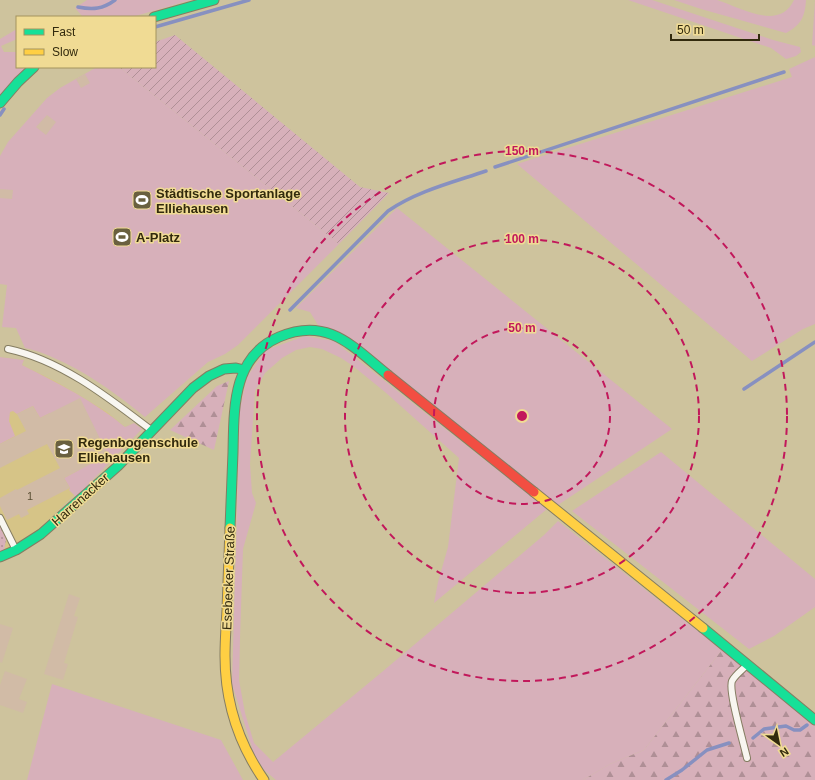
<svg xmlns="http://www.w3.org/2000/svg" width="815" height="780" viewBox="0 0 815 780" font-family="Arial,sans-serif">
	<defs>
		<pattern id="forest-firs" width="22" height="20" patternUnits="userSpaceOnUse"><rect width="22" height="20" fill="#d7b0ba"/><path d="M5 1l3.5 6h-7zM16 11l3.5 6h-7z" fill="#af8f96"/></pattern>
		<pattern id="park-dots" width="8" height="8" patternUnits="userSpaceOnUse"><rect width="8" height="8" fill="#d7b0ba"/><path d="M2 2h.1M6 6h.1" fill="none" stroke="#af8f96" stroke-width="1.8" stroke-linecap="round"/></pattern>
		<pattern id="garden-furrows" width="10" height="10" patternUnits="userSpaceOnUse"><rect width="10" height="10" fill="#d7b0ba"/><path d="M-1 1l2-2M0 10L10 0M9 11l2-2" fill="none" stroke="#af8f96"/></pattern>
	</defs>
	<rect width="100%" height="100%" fill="#cec39d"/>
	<path fill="#d6c487" d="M 0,357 L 24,360 L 22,365 L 55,381 L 79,395 L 107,412 L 125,427 L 134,423 L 142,429 L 38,530 L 4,550 L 6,540 L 0,526 Z"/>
	<path fill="#d7b0ba" d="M 87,0 L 191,0 L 132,17 L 83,17 L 75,8 Z
		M 628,0 L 652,0 L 773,40 L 800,47 L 801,52 L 796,56 L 786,59 L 771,48 Z
		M 674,0 C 685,0 706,0 717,0 C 740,7 779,32 794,0 L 806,0 C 805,17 801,25 786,33 L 701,9 Z
		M 815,0 L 815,46 L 812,45 Z
		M 17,29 L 17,39 L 1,46 L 4,52 L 17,52 L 17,67 L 27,67 L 0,98 L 0,39 Z
		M 815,57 L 815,324 L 803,329 L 752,361 L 517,164 L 792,77 L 789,69 Z
		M 97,67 L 119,67 L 339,244 L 238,345 L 225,354 L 208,362 L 145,417 C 119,396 95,378 65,363 C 50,356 40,351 25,348 L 16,328 L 2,327 L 7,285 L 0,284 L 0,156 L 8,142 L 47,98 L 60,88 Z
		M 397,208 L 672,429 L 558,505 L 318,325 L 310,312 L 296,308 Z
		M 305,336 L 334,341 L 547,509 L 434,603 L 438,582 L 448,547 L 459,458 L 385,392 L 353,366 L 341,358 L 322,349 L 310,347 L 296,350 L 282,358 L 265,373 L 255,391 L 250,464 L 252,493 L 256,503 L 243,549 L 240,638 L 239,680 L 245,713 L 254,743 L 273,762 L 382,672 L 544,535 L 558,521 L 722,650 L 644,750 L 610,764 L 583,780 L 276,780 L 264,770 L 254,754 L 232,684 L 240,409 L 247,377 L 266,350 Z
		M 0,357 L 24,360 L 22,365 C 58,383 94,401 125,427 L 134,423 L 142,429 L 76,497 L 69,490 L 70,488 L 64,478 L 79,470 L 50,413 L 40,418 L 33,406 L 17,414 L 13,411 L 10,412 L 9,421 L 15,436 L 0,444 Z
		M 661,452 L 815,579 L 815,607 L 774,636 L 749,649 L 572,511 Z
		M 52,684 L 221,740 L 243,780 L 27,780 Z"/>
	<path fill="url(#forest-firs)" d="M 229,381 L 214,450 L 170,430 L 217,386 Z
		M 722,650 L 815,725 L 815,780 L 583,780 L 610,764 L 644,750 Z"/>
	<path fill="url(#park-dots)" d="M 0,526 L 6,540 L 4,550 L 0,551 Z"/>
	<path fill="url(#garden-furrows)" d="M 175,35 L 360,187 L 389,193 L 339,244 L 119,67 L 155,67 L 155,42 Z"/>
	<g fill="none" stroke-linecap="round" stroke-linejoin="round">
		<path stroke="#8790c0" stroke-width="3.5" d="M 78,7 C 93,10 103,9 115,0
			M 155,27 L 249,0
			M 0,115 L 4,109
			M 495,167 L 784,72
			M 290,310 L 388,211 C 417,191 454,182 486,171
			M 744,389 L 815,342
			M 753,738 L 764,729 L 786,726 L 794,730 L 800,730 L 807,725
			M 666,780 L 682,770 L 707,750 L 729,743"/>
	</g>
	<path fill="#d1bba6" d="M 85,74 L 90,83 L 81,88 L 76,79 Z
		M 47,115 L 56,122 L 46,135 L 36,127 Z
		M 0,189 L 13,190 L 12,199 L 0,198 Z
		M 80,398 L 108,455 L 64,478 L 70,488 L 27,510 L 29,514 L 21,518 L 19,514 L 7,520 L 0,506 L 0,498 L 16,489 L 17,490 L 60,468 L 47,444 L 0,468 L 0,444 L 26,431 L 17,414 L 33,406 L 40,418 Z
		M 69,594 L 80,598 L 74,616 L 78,617 L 64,663 L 68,664 L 63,680 L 44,674 Z
		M 0,624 L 13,628 L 2,663 L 0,662 Z
		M 5,671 L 27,679 L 19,699 L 27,702 L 23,713 L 0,705 L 0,685 Z"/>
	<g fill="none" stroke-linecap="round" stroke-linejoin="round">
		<g stroke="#857d62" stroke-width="8">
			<path id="lane" d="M 8,349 C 61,360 109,398 151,430
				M 0,518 L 15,548
				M 747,758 C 744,744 728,691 732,681 C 735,675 742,670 747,665"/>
		</g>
		<g stroke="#857d62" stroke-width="11">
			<path id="fast" d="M 154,17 L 214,0
				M 0,103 L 18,82 L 34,67
				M 230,528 C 231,503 232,477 233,452 C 234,409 232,357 279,337 C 328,316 353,347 388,375
				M 0,557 L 16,550 L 41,534 L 118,466 L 193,388 L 209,376 L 224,369 L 236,368 L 244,370
				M 703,628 L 815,720"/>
		</g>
		<g stroke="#857d62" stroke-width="11">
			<path id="slow" d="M 534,492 L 703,628
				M 230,528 C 229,555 228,583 227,610 C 226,626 225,641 225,656 C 225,701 239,744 264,780"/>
		</g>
		<g stroke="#857d62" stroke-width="11">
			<path id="jam" d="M 388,375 L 534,492"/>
		</g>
		<use href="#lane" stroke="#f8f6f0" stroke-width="6"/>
		<use href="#fast" stroke="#16e098" stroke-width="9"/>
		<use href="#slow" stroke="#ffcf43" stroke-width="9"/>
		<use href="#jam" stroke="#f24e42" stroke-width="9"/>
	</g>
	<g fill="none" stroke="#c2185b" stroke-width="2" stroke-dasharray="7 5">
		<circle cx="522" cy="416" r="88"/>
		<circle cx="522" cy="416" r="177"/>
		<circle cx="522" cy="416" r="265"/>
	</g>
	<defs>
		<g id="stadium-square" transform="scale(1)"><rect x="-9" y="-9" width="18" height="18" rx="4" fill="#69603f" stroke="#f0db94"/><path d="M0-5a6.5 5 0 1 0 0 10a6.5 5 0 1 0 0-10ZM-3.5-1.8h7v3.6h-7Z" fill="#fff"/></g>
		<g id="school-square" transform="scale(1)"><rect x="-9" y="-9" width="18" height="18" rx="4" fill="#69603f" stroke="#f0db94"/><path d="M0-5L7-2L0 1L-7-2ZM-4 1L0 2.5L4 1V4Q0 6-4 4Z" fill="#fff"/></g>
	</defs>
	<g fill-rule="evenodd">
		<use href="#stadium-square" x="142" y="200"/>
		<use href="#stadium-square" x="122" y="237"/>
		<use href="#school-square" x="64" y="449"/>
	</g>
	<g text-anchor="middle" stroke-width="3" stroke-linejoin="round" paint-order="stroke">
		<g font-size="11" fill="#5a4e33">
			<text x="30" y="500">1</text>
		</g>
		<g font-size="13" font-weight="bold" fill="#322a0d" stroke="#f0db94" text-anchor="start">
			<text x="156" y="198">Städtische Sportanlage<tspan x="156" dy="15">Elliehausen</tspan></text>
			<text x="136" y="242">A-Platz</text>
			<text x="78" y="447">Regenbogenschule<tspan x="78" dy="15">Elliehausen</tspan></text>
		</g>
		<g font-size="13" fill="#322a0d" stroke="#f0db94">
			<text transform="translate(80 499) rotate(-42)" y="5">Harrenacker</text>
			<text transform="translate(228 578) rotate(-88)" y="5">Esebecker Straße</text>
		</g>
	</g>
	<circle cx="522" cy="416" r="6" fill="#c2185b" stroke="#f0db94" stroke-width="2"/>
	<g font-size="12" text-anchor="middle" font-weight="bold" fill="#c2185b" stroke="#f0db94" stroke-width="3" stroke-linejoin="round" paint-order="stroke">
		<text x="522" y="155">150 m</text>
		<text x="522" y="243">100 m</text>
		<text x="522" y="332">50 m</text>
	</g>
	<rect x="16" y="16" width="140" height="52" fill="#f0db94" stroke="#a4945e"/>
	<rect x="24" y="29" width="20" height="6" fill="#16e098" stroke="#a4945e"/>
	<text x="52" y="36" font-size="12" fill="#322a0d">Fast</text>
	<rect x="24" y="49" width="20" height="6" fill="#ffcf43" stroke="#a4945e"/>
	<text x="52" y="56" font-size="12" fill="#322a0d">Slow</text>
	<g transform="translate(779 744) rotate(147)" stroke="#f0db94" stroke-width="3" paint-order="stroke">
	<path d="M0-3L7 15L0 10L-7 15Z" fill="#322a0d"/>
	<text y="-6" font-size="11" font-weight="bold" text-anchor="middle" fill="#322a0d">N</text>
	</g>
	<path d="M671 34v6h88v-6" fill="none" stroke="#322a0d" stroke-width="2"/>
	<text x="677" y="34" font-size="12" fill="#322a0d" stroke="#f0db94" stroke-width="3" paint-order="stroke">50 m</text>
</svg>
